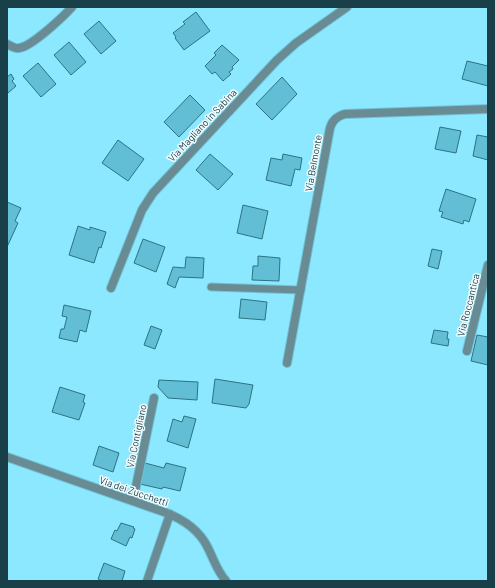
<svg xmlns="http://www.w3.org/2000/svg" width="495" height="588" viewBox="0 0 495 588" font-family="Barlow,sans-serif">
	<rect width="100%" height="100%" fill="#8ce8fe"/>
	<path fill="#62bed4" stroke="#2c7383" d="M 196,12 L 210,31 L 184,50 L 175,38 L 176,37 L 173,33 L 185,24 L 183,22 Z
		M 99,21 L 116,41 L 101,54 L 84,34 Z
		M 69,42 L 86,62 L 71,75 L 54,55 Z
		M 222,45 L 239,60 L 232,67 L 233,69 L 229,72 L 231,74 L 223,81 L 215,72 L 212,74 L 205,66 L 216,55 L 214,53 Z
		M 467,61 L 488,66 L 488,86 L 462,79 Z
		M 38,63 L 56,84 L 41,97 L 23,76 Z
		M 11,74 L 14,79 L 12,81 L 16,86 L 8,93 L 7,91 L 7,77 Z
		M 282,77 L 297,94 L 272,120 L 256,104 Z
		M 190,95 L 205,110 L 179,137 L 164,122 Z
		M 440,127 L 461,131 L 456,153 L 435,149 Z
		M 477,135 L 488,137 L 488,160 L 473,156 Z
		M 118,140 L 144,159 L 128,181 L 102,163 Z
		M 210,154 L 233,174 L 218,190 L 196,170 Z
		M 283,154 L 302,158 L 300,170 L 295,169 L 291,186 L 266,180 L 271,158 L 282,160 Z
		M 446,189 L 476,199 L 469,222 L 464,220 L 463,224 L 441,217 L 443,212 L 439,211 Z
		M 7,202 L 21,208 L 15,221 L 18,223 L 7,247 Z
		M 243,205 L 268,211 L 262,239 L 237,233 Z
		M 78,226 L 90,230 L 90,227 L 106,232 L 101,248 L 99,247 L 94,263 L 69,255 Z
		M 143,239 L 165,247 L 156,272 L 134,263 Z
		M 432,249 L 442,251 L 438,269 L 428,266 Z
		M 258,256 L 280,258 L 279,281 L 252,280 L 253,266 L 258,266 Z
		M 186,257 L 204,258 L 203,278 L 179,277 L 175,288 L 167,284 L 173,267 L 185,268 Z
		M 241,299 L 267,302 L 265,320 L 239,318 Z
		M 64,305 L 91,311 L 86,332 L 80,330 L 77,342 L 59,338 L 61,329 L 64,329 L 67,317 L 62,316 Z
		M 151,326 L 162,330 L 155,349 L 144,345 Z
		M 434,330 L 448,332 L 447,339 L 449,339 L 448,346 L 431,343 Z
		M 477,335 L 488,337 L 488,365 L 471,361 Z
		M 215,379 L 253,385 L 249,404 L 246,408 L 212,403 Z
		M 159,380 L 198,382 L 197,400 L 168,398 L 158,387 Z
		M 60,387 L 85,395 L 83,402 L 85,403 L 79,420 L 52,412 Z
		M 184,416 L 196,419 L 188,448 L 167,441 L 173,419 L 182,422 Z
		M 99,446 L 119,453 L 113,472 L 93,465 Z
		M 145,463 L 164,468 L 166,463 L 186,468 L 180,491 L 163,487 L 162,489 L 140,484 Z
		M 121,523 L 134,527 L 133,528 L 135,529 L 132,538 L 130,537 L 126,546 L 111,539 L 115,530 L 117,531 Z
		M 104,563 L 125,571 L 122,581 L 102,581 L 98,579 Z"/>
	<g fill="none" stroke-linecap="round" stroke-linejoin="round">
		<g stroke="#73c3d6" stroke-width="9">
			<path id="service" d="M 211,287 L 301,290"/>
		</g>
		<g stroke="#73c3d6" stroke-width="10">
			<path id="minor" d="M 7,44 C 11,46 15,49 19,48 C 31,47 63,17 72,7
				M 111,288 L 142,210 L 153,193 L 277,60 L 296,43 L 347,7
				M 467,351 L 488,265
				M 287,363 L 330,128 C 332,121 337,116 345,114 L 488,109
				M 7,457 L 164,512 C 183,519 199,529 208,548 C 214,560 217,571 226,581
				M 133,501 L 154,398
				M 147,581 L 170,514"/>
		</g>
		<use href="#service" stroke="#688b94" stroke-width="7"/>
		<use href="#minor" stroke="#688b94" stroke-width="8"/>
	</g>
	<g text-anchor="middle" stroke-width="3" stroke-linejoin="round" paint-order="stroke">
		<g font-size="10" fill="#194049" stroke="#f2fbfd">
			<text transform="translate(202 125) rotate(-47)" y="4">Via Magliano in Sabina</text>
			<text transform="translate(313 163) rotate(-80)" y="4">Via Belmonte</text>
			<text transform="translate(468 305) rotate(-76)" y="4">Via Roccantica</text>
			<text transform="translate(136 436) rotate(-78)" y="4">Via Contigliano</text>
			<text transform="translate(134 491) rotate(19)" y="4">Via dei Zucchetti</text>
		</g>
	</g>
	<rect width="495" height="588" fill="none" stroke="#194049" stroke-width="16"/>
</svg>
